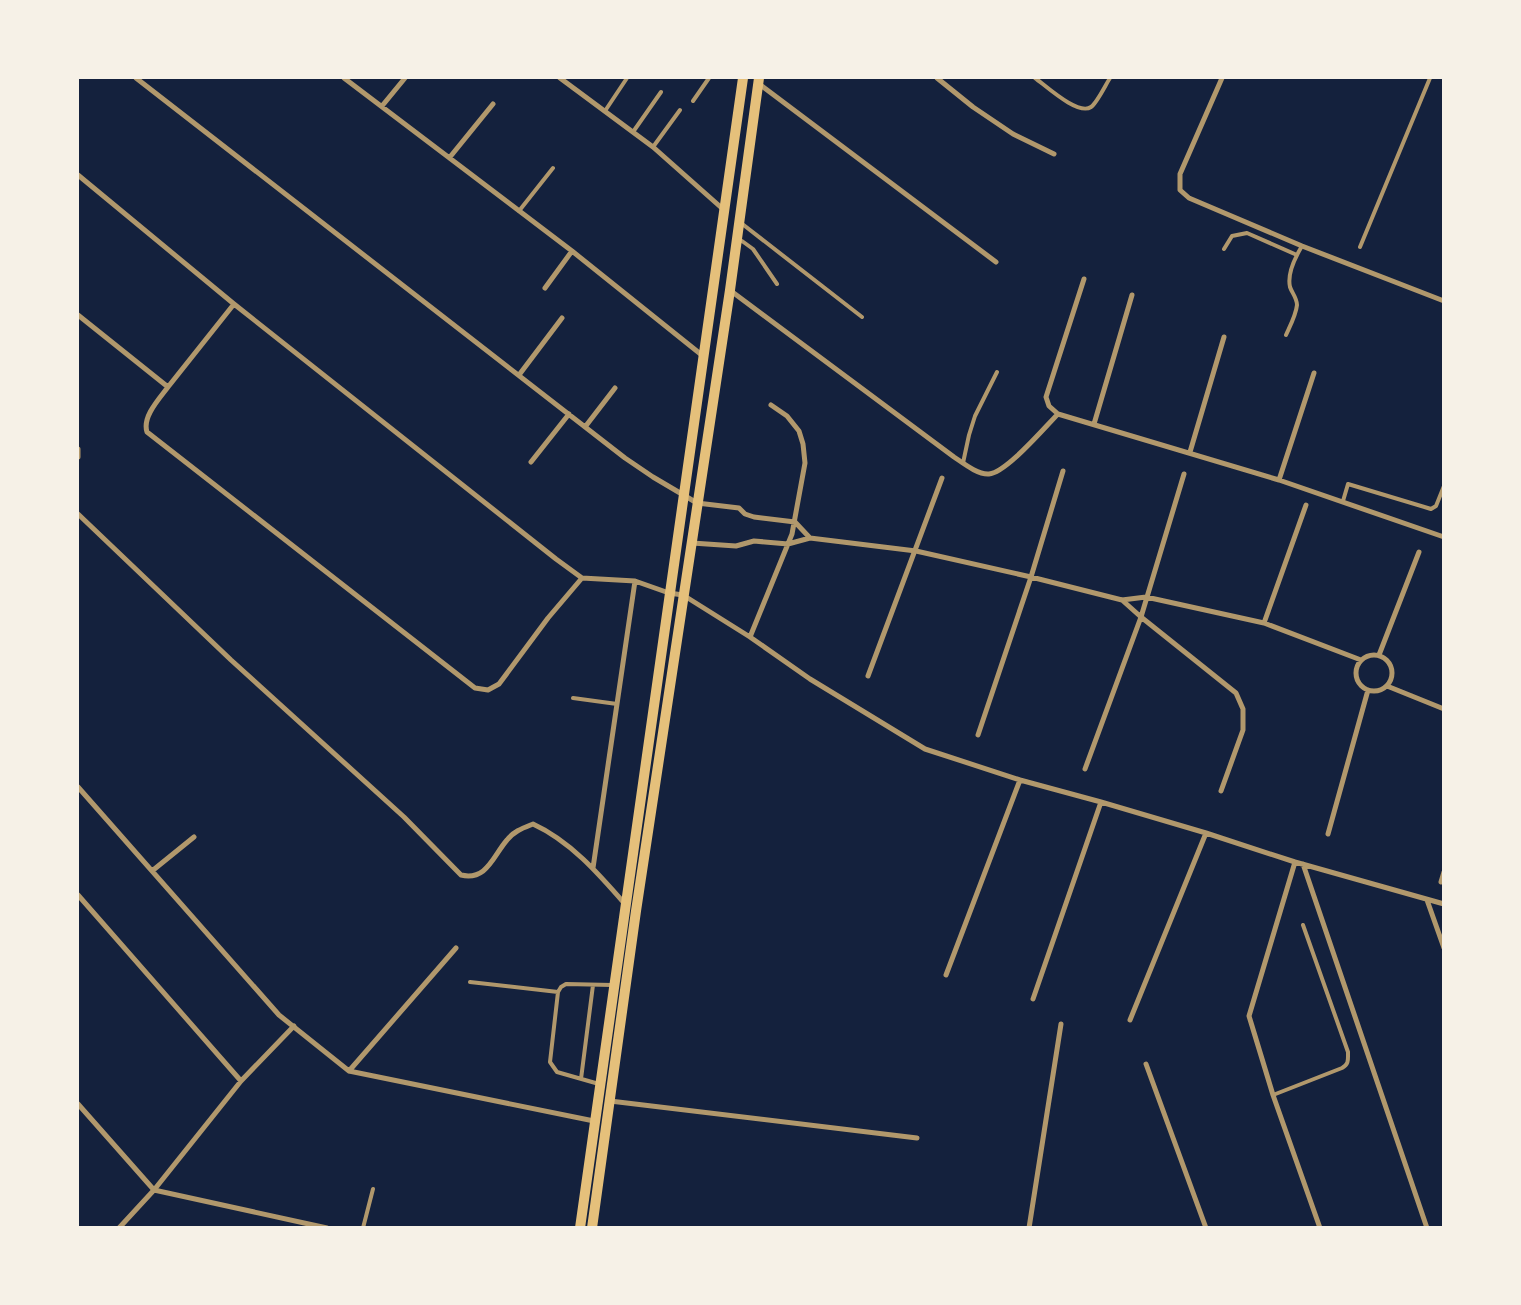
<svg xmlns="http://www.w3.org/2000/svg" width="1521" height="1305" viewBox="0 0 1521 1305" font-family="Figtree,sans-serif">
	<rect width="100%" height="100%" fill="#14213d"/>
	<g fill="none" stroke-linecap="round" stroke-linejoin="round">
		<path stroke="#b1986c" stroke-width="4" d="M 1035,78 C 1045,85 1078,116 1091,107 C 1097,103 1106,84 1110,78
			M 693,101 L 709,78
			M 605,111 L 627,78
			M 633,132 L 661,92
			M 653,147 L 680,110
			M 519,211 L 553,168
			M 741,223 L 862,317
			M 737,242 L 742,241 L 753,249 L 777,284
			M 1360,247 L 1430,78
			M 1224,249 L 1232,236 L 1247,233 L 1297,255
			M 1286,335 C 1290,326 1296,315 1297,305 C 1297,298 1292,293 1290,287 C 1287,274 1296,256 1302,246
			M 963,463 L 969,435 L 975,416 L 997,372
			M 1343,501 L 1348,484 L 1431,509 L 1436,506 L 1444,486
			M 573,698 L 617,704
			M 470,982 L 558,992
			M 581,1079 L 593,985
			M 599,1084 L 557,1072 L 550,1062 L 558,992 L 561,987 L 566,984 L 612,985
			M 1273,1095 L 1342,1068 C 1349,1064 1348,1060 1348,1052 L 1303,925
			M 363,1228 L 373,1189"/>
		<path stroke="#b1986c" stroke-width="5" d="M 136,78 L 625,458 L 653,477 L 697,503 L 739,508 L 745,514 L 754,517 L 795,522 L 810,538
			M 344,78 L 572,251 L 703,356
			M 560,78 L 653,147 L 724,210
			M 937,78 L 973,107 L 1013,134 L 1054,154
			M 1222,78 L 1180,174 L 1180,190 L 1189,198 L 1302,246 L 1444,301
			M 758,83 L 996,262
			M 382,106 L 405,78
			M 450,157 L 493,104
			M 78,175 L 234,304 L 556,559 L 582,578 L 548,618 L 499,684 L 488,690 L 475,688 L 147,432 C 142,417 159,399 168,387 L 78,315
			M 545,288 L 572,251
			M 731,291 L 954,457 C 963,463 978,475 989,474 C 1006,473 1045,427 1058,414 L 1279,480 L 1444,537
			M 519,375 L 562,318
			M 168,387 L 234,304
			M 1058,414 L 1049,406 L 1046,397 L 1084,279
			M 1094,424 L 1132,295
			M 585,427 L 615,388
			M 78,449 L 78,457
			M 1190,452 L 1224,337
			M 531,462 L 569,414
			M 1279,480 L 1314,373
			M 78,514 L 231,660 L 404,817 L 461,875 C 487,881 493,856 507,840 C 514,831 523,828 533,824 C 570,841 598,873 625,904
			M 692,543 L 736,546 L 754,541 L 788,544 L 810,538 L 916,551 L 1031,577 L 1122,600 L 1146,597 L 1264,623 L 1361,660
			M 582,578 L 635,581 L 669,593 L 683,595 L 750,637 L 810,679 L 925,749 L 1020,780 L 1101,802 L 1206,833 L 1295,862 L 1444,904
			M 1122,600 L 1141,617 L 1236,693 L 1243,709 L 1243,730 L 1221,791
			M 1264,623 L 1306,505
			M 750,637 L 792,534 L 805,463 L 803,444 L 799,431 L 787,416 L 771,405
			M 1379,655 L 1419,552
			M1356 673a18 18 0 1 1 36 0a18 18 0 1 1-36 0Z
			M 868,676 L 942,478
			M 1387,686 L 1444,709
			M 978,735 L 1031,577 L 1063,471
			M 1085,769 L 1141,617 L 1184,474
			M 78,787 L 279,1015 L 349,1071 L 594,1121
			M 1328,834 L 1368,690
			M 1295,862 L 1249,1016 L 1273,1095 L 1320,1228
			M 1303,864 L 1427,1228
			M 593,868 L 635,581
			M 152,871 L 194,837
			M 1441,882 L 1444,872
			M 78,895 L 241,1081
			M 1427,900 L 1444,948
			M 946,975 L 1020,780
			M 1033,999 L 1101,802
			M 1130,1020 L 1206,833
			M 1146,1064 L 1206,1228
			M 349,1071 L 456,948
			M 610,1101 L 917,1138
			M 78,1104 L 154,1190
			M 154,1190 L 327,1228
			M 119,1228 L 154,1190 L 241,1081 L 294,1026
			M 1029,1228 L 1061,1024"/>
		<path stroke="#e5c07b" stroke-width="10" d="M 580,1228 L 743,78
			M 592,1228 L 636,911 L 730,290 L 759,78"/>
	</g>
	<rect width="1521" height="1305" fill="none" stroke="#f6f1e7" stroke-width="158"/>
</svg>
